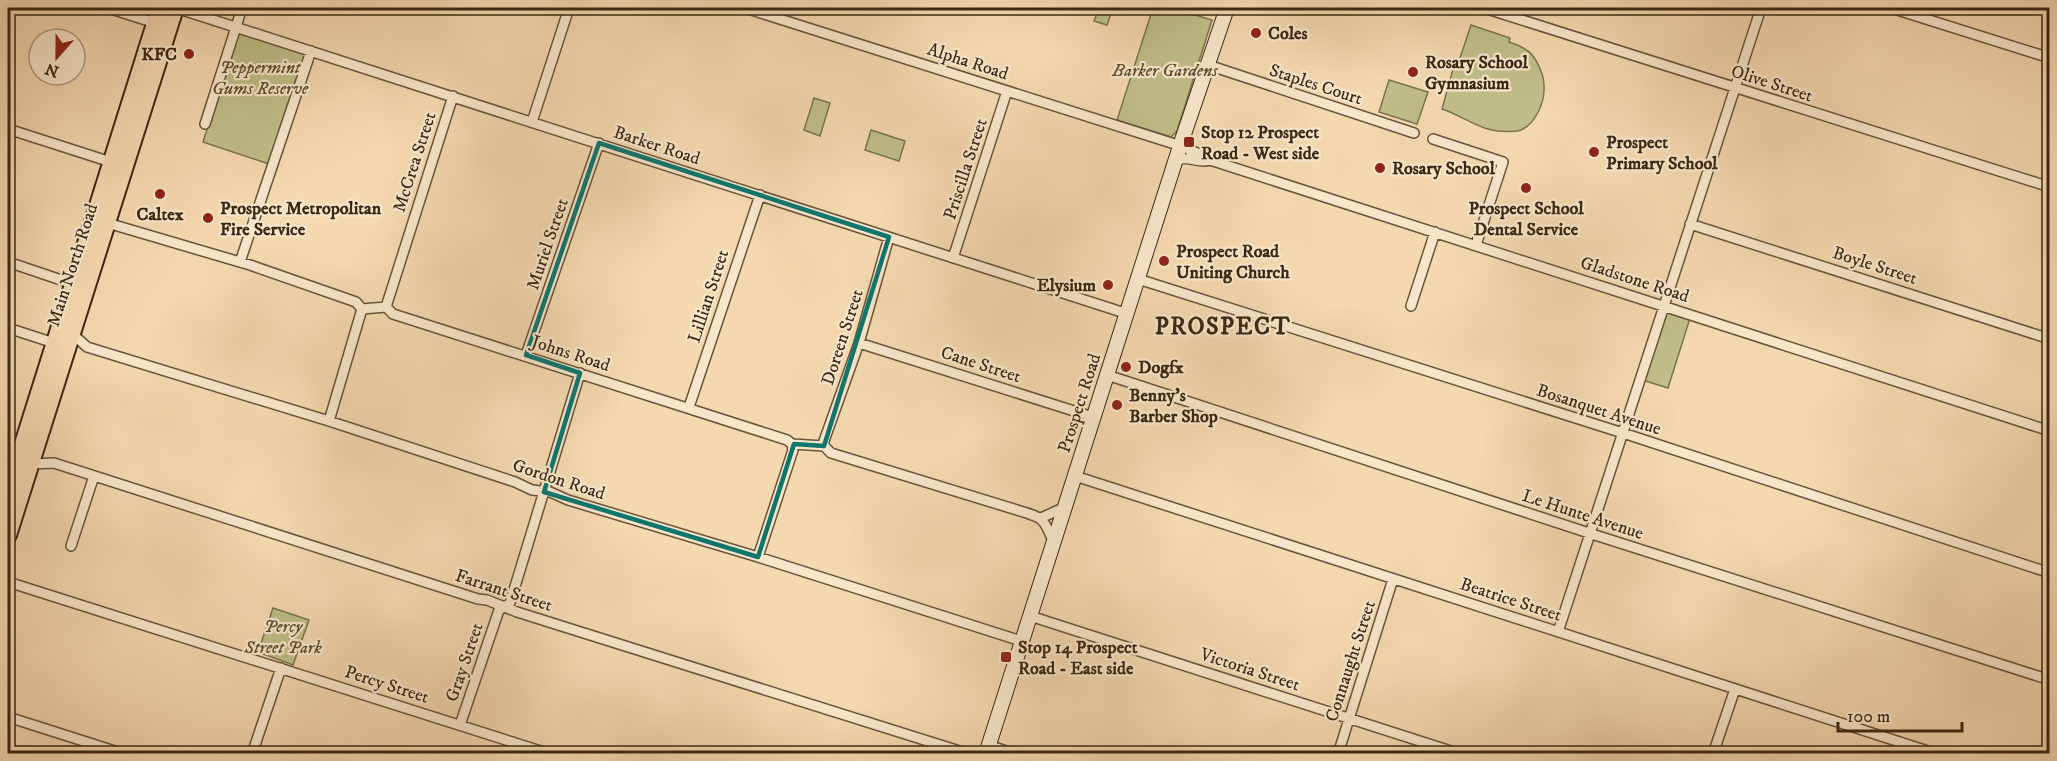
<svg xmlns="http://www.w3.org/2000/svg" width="2057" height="761" viewBox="0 0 2057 761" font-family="'IM FELL DW Pica',serif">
	<rect width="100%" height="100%" fill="#f4d8af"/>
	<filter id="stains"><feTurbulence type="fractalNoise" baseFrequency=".00333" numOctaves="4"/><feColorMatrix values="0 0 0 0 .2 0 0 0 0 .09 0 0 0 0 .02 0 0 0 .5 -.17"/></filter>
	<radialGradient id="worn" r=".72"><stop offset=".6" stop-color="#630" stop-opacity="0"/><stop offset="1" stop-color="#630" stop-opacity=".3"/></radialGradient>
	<path fill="#bfbe88" stroke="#7c734e" stroke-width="1.5" d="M 1099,8 L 1113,8 L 1107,25 L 1094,21 Z
		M 1153,8 L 1172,8 L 1212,20 L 1177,131 L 1171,137 L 1117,120 Z
		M 1471,25 L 1510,38 L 1509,42 C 1518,45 1528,49 1533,56 C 1539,64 1544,76 1544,86 C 1545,103 1534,128 1517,131 C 1483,135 1471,119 1442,109 L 1453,69 L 1460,58 Z
		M 238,30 L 308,51 L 269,164 L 203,142 Z
		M 1389,80 L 1428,92 L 1417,124 L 1379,112 Z
		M 814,98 L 830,103 L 820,136 L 804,130 Z
		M 871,130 L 905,141 L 899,161 L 865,150 Z
		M 1664,306 L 1691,315 L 1668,388 L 1639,379 Z
		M 273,608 L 309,620 L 293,665 L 258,652 Z"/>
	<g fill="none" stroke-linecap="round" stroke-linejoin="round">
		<g stroke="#68543b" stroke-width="12">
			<path id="street" d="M 108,8 L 155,23
				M 176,8 L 1128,314
				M 745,8 L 1181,146
				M 1484,8 L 2050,187
				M 1891,8 L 2050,58
				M 236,27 L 242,8
				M 1208,65 L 1414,133
				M 532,122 L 569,8
				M 205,124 L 236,27
				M 8,129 L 114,163
				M 1433,139 L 1503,162 L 1476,245
				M 1182,140 L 1189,150 L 1206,156 L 1210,160 L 2050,431
				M 1177,160 C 1189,155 1198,164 1210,160
				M 104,222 L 250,265 L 356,302 L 362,309 L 386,307 L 393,314 L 787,440 L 792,444 L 824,446 L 831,453 L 1017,510 C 1042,518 1043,516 1053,541
				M 1690,224 L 2050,339
				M 953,258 L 1007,91
				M 8,262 L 73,284
				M 240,262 L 311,51
				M 1138,279 L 1626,434 L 2050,573
				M 1411,306 L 1435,232
				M 386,307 L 453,96
				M 8,328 L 54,343
				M 74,331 L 76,337 L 87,347 L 329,421 L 515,482 L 532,490 L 550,492 L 568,500 L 758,557 L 1021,641
				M 859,343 L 1093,417
				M 526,355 L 599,143
				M 1107,375 L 1595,535 L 2050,680
				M 689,407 L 760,195
				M 329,421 L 362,309
				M 824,446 L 824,441 L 859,343 L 889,237
				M 8,448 L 23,451
				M 30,464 L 54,463 L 478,599 L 487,600 L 517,612 L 969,754
				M 1075,476 L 1937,754
				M 1041,518 L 1063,508
				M 71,546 L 94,476
				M 758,557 L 793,450 L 792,444
				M 8,582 L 550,754
				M 1030,616 L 1460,754
				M 1558,632 L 1761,8
				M 8,717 L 124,754
				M 460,725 L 499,610 L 510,603 L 580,373
				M 988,745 L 1015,754
				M 252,754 L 281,668
				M 509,754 L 513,742
				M 1338,754 L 1393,579
				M 1713,754 L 1735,689"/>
		</g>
		<g stroke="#3a2814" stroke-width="16">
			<path id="secondary" d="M 986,754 L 1182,140 L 1227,8"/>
		</g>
		<g stroke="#3a2814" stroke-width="20">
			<path id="highway" d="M 8,492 L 160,8
				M 8,535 L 175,8"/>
		</g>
		<use href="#street" stroke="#f8e6cb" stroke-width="9"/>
		<use href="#secondary" stroke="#f8e6cb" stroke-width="14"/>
		<use href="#highway" stroke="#f4d8af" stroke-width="16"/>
	</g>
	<path fill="none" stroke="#0f766e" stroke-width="4.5" stroke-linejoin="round" d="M 599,143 L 889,237 L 824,446 L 794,444 L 758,557 L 544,492 L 580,373 L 526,355 Z"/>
	<g fill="#8f2418" stroke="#f8e6cb" stroke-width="2">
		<circle cx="1256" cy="33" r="6"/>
		<circle cx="189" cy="54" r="6"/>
		<circle cx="1413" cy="72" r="6"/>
		<rect x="1183" y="136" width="12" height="12" rx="3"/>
		<circle cx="1594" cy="152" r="6"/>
		<circle cx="1380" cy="168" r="6"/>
		<circle cx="1526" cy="188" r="6"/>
		<circle cx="160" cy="194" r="6"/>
		<circle cx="208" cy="218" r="6"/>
		<circle cx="1164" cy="261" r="6"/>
		<circle cx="1108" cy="285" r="6"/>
		<circle cx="1126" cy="367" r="6"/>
		<circle cx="1117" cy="405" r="6"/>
		<rect x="1000" y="651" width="12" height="12" rx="3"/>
	</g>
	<g text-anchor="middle" stroke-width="4.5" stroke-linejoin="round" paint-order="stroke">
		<g font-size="18" font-weight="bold" fill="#3a2814" stroke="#f8e6cb" text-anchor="start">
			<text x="1268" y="39">Coles</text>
			<text x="177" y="60" text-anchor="end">KFC</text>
			<text x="1425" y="68">Rosary School<tspan x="1425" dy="21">Gymnasium</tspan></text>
			<text x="1201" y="138">Stop 12 Prospect<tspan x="1201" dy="21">Road - West side</tspan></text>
			<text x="1606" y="148">Prospect<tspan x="1606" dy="21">Primary School</tspan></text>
			<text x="1392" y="174">Rosary School</text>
			<text x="220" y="214">Prospect Metropolitan<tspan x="220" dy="21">Fire Service</tspan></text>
			<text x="1526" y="214" text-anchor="middle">Prospect School<tspan x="1526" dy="21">Dental Service</tspan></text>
			<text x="160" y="220" text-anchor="middle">Caltex</text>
			<text x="1176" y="257">Prospect Road<tspan x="1176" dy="21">Uniting Church</tspan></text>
			<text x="1096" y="291" text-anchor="end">Elysium</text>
			<text x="1138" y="373">Dogfx</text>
			<text x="1129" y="401">Benny's<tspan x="1129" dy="21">Barber Shop</tspan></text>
			<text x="1018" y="653">Stop 14 Prospect<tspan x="1018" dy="21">Road - East side</tspan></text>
		</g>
		<g font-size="18" fill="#3a2814" stroke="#f8e6cb">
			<text transform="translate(968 61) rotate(18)" y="6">Alpha Road</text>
			<text transform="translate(1772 83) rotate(18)" y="6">Olive Street</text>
			<text transform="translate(1316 84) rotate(18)" y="6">Staples Court</text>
			<text transform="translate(657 145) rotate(18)" y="6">Barker Road</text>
			<text transform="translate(414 162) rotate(-72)" y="6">McCrea Street</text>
			<text transform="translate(965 169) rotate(-72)" y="6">Priscilla Street</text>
			<text transform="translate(547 244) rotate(-71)" y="6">Muriel Street</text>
			<text transform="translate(72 265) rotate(-72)" y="6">Main North Road</text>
			<text transform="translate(1875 265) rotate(18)" y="6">Boyle Street</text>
			<text transform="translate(1635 279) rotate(18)" y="6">Gladstone Road</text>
			<text transform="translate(708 296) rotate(-72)" y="6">Lillian Street</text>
			<text transform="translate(842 337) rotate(-72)" y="6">Doreen Street</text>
			<text transform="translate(571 353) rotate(18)" y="6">Johns Road</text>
			<text transform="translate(981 364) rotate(18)" y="6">Cane Street</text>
			<text transform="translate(1079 403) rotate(-72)" y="6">Prospect Road</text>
			<text transform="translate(1599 409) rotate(18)" y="6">Bosanquet Avenue</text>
			<text transform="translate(559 479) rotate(18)" y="6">Gordon Road</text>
			<text transform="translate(1583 514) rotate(18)" y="6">Le Hunte Avenue</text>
			<text transform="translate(504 590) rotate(18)" y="6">Farrant Street</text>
			<text transform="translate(1511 599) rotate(18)" y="6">Beatrice Street</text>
			<text transform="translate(1350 661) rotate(-72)" y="6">Connaught Street</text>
			<text transform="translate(464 662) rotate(-71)" y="6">Gray Street</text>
			<text transform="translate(1250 669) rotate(18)" y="6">Victoria Street</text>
			<text transform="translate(387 684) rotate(18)" y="6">Percy Street</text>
		</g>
		<g font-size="18" font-style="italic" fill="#5b4e31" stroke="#f8e6cb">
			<text x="260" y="73">Peppermint<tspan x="260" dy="21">Gums Reserve</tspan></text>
			<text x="1165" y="76">Barker Gardens</text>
			<text x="283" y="632">Percy<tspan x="283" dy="21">Street Park</tspan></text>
		</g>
		<g font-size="24" font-weight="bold" letter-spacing="1.5" fill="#3a2814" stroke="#f8e6cb">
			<text x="1223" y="334">PROSPECT</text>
		</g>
	</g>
	<rect width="2057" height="761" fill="none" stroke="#f4d8af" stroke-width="30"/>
	<rect x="9" y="9" width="2039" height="743" fill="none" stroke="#3a2814" stroke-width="3"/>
	<rect x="15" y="15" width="2027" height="731" fill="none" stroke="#3a2814" stroke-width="1.5"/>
	<g transform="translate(57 57) rotate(201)"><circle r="28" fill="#f8e6cb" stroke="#ac9a82" stroke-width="1.5"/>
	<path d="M0-4.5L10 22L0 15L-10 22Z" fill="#8f2418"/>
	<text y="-9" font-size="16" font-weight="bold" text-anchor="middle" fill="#3a2814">N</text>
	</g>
	<path d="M1838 722v9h124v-9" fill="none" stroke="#3a2814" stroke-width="3"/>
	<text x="1847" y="722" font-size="18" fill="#3a2814" stroke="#f8e6cb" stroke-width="4.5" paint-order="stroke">100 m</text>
	<rect width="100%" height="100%" filter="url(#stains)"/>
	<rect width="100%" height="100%" fill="url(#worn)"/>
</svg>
